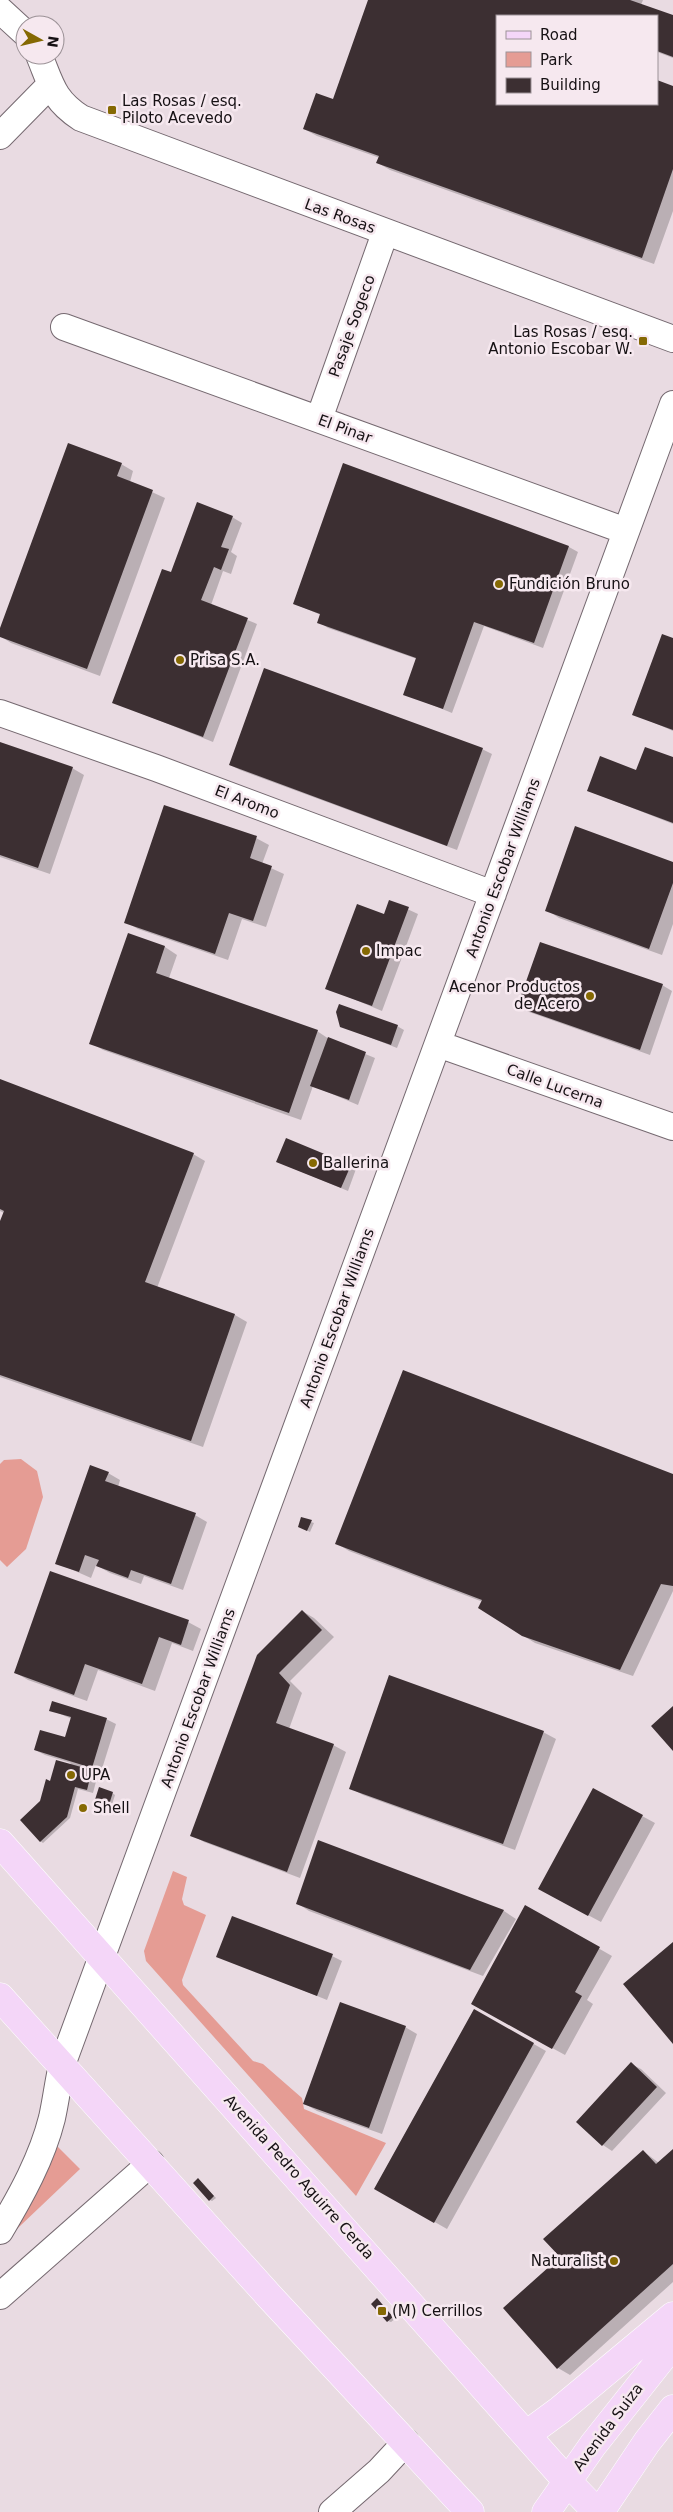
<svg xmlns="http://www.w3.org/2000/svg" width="673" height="2512" viewBox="0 0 673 2512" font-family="'DejaVu Sans',sans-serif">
	<rect width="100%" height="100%" fill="#e9dbe2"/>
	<path fill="#e59c94" d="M 21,1459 L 37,1471 L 43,1497 L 26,1549 L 7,1567 L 0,1560 L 0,1464 L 4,1460 Z
		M 173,1871 L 187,1877 L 182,1899 L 184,1905 L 206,1915 L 182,1980 L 183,1985 L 253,2061 L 263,2064 L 302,2098 L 304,2109 L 386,2143 L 356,2196 L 146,1961 L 144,1951 Z
		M 54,2143 L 80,2169 L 0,2245 L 25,2205 Z"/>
	<path fill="#0003" d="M 369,0 L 643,0 L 641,5 L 673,17 L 673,58 L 657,52 L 657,16 L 497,16 L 497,104 L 657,104 L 657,81 L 673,87 L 673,211 L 654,264 L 390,170 L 378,163 L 380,158 L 317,136 L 304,129 L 334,100 Z
		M 121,464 L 133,471 L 130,482 L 165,498 L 100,676 L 11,643 L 0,636 L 0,632 Z
		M 232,517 L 242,523 L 231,552 L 237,556 L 231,574 L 223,571 L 211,605 L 257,624 L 213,742 L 113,702 L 171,574 Z
		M 569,547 L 578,552 L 543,648 L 484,626 L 452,713 L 405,694 L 417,659 L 328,628 L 319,622 L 321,615 L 295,604 Z
		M 673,639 L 673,731 L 634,714 Z
		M 0,743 L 72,768 L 84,775 L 50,874 L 0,857 Z
		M 482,749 L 492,754 L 457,850 L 240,770 L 230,765 Z
		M 673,759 L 673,824 L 589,791 L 637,771 Z
		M 256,838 L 269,845 L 262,864 L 284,874 L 266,927 L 242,919 L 228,960 L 138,929 L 126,922 Z
		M 673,863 L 673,924 L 662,955 L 559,918 L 547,910 Z
		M 390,901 L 418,914 L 382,1011 L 327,988 L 385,915 Z
		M 129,935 L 165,947 L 177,955 L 169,978 L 317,1031 L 329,1039 L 375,1058 L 358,1105 L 313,1086 L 301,1120 L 103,1050 L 91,1043 Z
		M 662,985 L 672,991 L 650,1055 L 529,1012 L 519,1007 Z
		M 341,1026 L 397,1026 L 404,1030 L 397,1048 Z
		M 0,1080 L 193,1154 L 205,1161 L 157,1288 L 235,1315 L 247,1322 L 203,1447 L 0,1377 L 0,1225 L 4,1213 L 0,1211 Z
		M 278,1162 L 350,1166 L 356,1169 L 348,1191 Z
		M 108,1473 L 120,1480 L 118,1487 L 195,1515 L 207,1522 L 183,1590 L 144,1576 L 141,1584 L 110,1573 L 96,1565 L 91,1578 L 57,1563 Z
		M 673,1475 L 673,1591 L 633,1676 L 535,1643 L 522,1635 L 483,1602 L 349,1551 L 336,1543 Z
		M 311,1522 L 314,1523 L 310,1532 L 302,1528 Z
		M 302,1611 L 314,1618 L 334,1637 L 290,1681 L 302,1693 L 289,1729 L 333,1745 L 346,1752 L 300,1878 L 204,1842 L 192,1835 Z
		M 188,1622 L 201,1629 L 193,1651 L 172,1643 L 155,1691 L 98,1670 L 87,1701 L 28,1680 L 16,1673 Z
		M 51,1710 L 106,1719 L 116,1724 L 101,1772 L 90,1770 L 98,1774 L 93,1793 L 78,1789 L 70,1818 L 43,1843 L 40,1841 L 41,1802 L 51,1782 L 71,1763 L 45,1755 L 35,1750 L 66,1739 L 72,1719 Z
		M 543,1732 L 556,1739 L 515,1850 L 363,1795 L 350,1788 Z
		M 112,1793 L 115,1795 L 110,1811 L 97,1807 Z
		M 642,1816 L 655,1823 L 601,1922 L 552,1896 Z
		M 319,1842 L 504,1911 L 516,1919 L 483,1976 L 309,1911 L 297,1903 Z
		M 526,1907 L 612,1956 L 587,2000 L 593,2004 L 565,2055 L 472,2004 Z
		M 218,1956 L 332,1956 L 342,1961 L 327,2000 Z
		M 474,2010 L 546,2051 L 447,2229 L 375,2188 Z
		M 405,2027 L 417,2034 L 382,2134 L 317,2111 L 305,2104 Z
		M 631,2064 L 641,2069 L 666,2093 L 612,2151 L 603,2145 L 577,2122 Z
		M 643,2151 L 659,2163 L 673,2151 L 673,2282 L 570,2375 L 558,2368 L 561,2258 Z
		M 198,2179 L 216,2198 L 212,2201 L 210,2200 Z
		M 377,2300 L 395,2319 L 391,2322 L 388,2321 Z"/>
	<path fill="#3c2f32" d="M 368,0 L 630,0 L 673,15 L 673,57 L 657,51 L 657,16 L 497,16 L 497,104 L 657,104 L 657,80 L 673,86 L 673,169 L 642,258 L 376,163 L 379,156 L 303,129 L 316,93 L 333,99 Z
		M 68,443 L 122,463 L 117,476 L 153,490 L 87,669 L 0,637 L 0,628 Z
		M 343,463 L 569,546 L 534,643 L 474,622 L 443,709 L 403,695 L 416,658 L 317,623 L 320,614 L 293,604 Z
		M 197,502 L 233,516 L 221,547 L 229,549 L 221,570 L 214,567 L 201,600 L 248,618 L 203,737 L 112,703 L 162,569 L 171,572 Z
		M 662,634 L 673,638 L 673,730 L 632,715 Z
		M 264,668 L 483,748 L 447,846 L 229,765 Z
		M 0,742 L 73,767 L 38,868 L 0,855 Z
		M 645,747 L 673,757 L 673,823 L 587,791 L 600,756 L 636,770 Z
		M 164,805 L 257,836 L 250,858 L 272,866 L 253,921 L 229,913 L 215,954 L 124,923 Z
		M 575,826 L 673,862 L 673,883 L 649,949 L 545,911 Z
		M 389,900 L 409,907 L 372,1006 L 325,989 L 357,904 L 384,914 Z
		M 128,933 L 165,946 L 156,973 L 318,1030 L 289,1113 L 89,1044 Z
		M 540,942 L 663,984 L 640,1050 L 517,1007 Z
		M 339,1004 L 398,1025 L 391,1045 L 340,1027 L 336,1012 Z
		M 328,1037 L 366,1052 L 349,1100 L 310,1086 Z
		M 0,1079 L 194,1153 L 145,1282 L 235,1314 L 191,1441 L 0,1375 L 0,1221 L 4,1211 L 0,1209 Z
		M 286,1138 L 351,1165 L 341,1188 L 276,1162 Z
		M 403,1370 L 673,1474 L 673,1586 L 661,1584 L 620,1670 L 522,1636 L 478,1608 L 482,1600 L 335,1544 Z
		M 90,1465 L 109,1472 L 105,1481 L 196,1513 L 171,1584 L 131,1570 L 128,1578 L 96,1566 L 99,1560 L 85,1555 L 79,1572 L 55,1564 Z
		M 301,1517 L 312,1520 L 307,1531 L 298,1527 Z
		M 50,1571 L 189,1620 L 181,1645 L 159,1637 L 142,1684 L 85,1664 L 74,1695 L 14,1673 Z
		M 302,1610 L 322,1630 L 279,1673 L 290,1685 L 276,1723 L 334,1744 L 287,1872 L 190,1836 L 257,1655 Z
		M 389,1675 L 544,1731 L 503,1844 L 349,1789 Z
		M 52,1701 L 107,1718 L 92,1768 L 34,1750 L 40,1730 L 65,1737 L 71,1717 L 49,1711 Z
		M 673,1706 L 673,1751 L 651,1726 Z
		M 56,1760 L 92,1770 L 87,1790 L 75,1787 L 67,1817 L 40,1842 L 20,1820 L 40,1801 L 46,1779 L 50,1781 Z
		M 99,1787 L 113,1792 L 107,1811 L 93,1806 Z
		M 593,1788 L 643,1815 L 588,1916 L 538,1889 Z
		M 318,1840 L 504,1910 L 470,1970 L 296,1904 Z
		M 525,1905 L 600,1947 L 575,1992 L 582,1996 L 552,2049 L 471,2004 Z
		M 232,1916 L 333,1954 L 317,1996 L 216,1957 Z
		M 673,1942 L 673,2044 L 623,1984 Z
		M 340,2002 L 406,2026 L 369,2128 L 303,2104 Z
		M 474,2009 L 534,2043 L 434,2223 L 374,2189 Z
		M 631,2062 L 657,2087 L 602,2146 L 576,2122 Z
		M 673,2149 L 673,2264 L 557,2369 L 503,2308 L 560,2257 L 543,2239 L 643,2150 L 656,2164 Z
		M 198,2178 L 214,2196 L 209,2201 L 193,2183 Z
		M 377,2298 L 393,2317 L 387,2322 L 371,2304 Z"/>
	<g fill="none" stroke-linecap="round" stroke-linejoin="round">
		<g stroke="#756970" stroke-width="28">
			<path id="minor" d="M 0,10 L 25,33
				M 39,55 C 51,84 53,100 81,118 L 673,339
				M 0,136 L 50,85
				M 64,327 L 626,531
				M 319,419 L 385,233
				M 0,713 L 156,768 L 493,894
				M 438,1044 L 673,1127
				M 0,2231 C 21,2196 42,2158 52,2118 C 56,2100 58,2082 62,2065 L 673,404
				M 0,2296 L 151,2163
				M 332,2512 L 379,2471 L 406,2442"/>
		</g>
		<g stroke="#fff" stroke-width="29">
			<path id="major" d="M 0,1843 L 567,2481 L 597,2512
				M 0,1997 L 270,2297 L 470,2512
				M 526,2435 L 560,2410 L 673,2316
				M 546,2512 L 593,2445 L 673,2344
				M 600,2512 L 647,2442 L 673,2409"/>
		</g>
		<use href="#minor" stroke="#fff" stroke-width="26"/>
		<use href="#major" stroke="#f4d6f8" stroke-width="28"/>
	</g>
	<g fill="#856903" stroke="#f6e8ef" stroke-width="2">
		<rect x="107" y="105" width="10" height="10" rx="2.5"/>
		<rect x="638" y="336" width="10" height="10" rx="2.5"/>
		<circle cx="499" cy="584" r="5"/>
		<circle cx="180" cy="660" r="5"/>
		<circle cx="366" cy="951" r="5"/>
		<circle cx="590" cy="996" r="5"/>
		<circle cx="313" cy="1163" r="5"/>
		<circle cx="71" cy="1775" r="5"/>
		<circle cx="83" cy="1808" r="5"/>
		<circle cx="614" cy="2261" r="5"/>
		<rect x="377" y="2306" width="10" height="10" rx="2.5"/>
	</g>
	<g text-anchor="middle" stroke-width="5" stroke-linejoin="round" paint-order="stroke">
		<g font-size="15" fill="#161114" stroke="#f6e8ef" text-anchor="start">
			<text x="122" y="106">Las Rosas / esq.<tspan x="122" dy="17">Piloto Acevedo</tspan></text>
			<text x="633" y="337" text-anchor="end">Las Rosas / esq.<tspan x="633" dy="17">Antonio Escobar W.</tspan></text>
			<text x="509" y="589">Fundición Bruno</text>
			<text x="190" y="665">Prisa S.A.</text>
			<text x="376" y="956">Impac</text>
			<text x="580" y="992" text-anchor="end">Acenor Productos<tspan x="580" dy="17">de Acero</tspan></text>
			<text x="323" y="1168">Ballerina</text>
			<text x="81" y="1780">UPA</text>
			<text x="93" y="1813">Shell</text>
			<text x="604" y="2266" text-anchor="end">Naturalist</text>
			<text x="392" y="2316">(M) Cerrillos</text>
		</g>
		<g font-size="15" fill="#161114" stroke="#f6e8ef">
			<text transform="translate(340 216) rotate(20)" y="5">Las Rosas</text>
			<text transform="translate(352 326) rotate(-70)" y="5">Pasaje Sogeco</text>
			<text transform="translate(345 429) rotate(20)" y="5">El Pinar</text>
			<text transform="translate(247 802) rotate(21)" y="5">El Aromo</text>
			<text transform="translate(503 868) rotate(-70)" y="5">Antonio Escobar Williams</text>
			<text transform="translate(555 1086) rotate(20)" y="5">Calle Lucerna</text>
			<text transform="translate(337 1318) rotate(-70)" y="5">Antonio Escobar Williams</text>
			<text transform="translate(198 1698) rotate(-70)" y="5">Antonio Escobar Williams</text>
			<text transform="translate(299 2177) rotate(48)" y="5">Avenida Pedro Aguirre Cerda</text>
			<text transform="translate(608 2427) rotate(-53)" y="5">Avenida Suiza</text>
		</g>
	</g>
	<rect x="496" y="15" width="162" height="90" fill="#f6e8ef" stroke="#9c9297"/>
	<rect x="506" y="31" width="25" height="8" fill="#f4d6f8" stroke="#9c9297"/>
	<text x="540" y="40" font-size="15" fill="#161114">Road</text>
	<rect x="506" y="52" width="25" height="15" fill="#e59c94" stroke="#9c9297"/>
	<text x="540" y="65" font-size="15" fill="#161114">Park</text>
	<rect x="506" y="78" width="25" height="15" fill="#3c2f32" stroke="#9c9297"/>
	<text x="540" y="90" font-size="15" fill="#161114">Building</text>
	<g transform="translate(40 40) rotate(98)"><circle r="24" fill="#f6e8ef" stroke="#9c9297"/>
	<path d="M0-4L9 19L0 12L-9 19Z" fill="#856903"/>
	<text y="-8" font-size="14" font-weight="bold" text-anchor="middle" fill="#161114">N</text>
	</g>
</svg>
